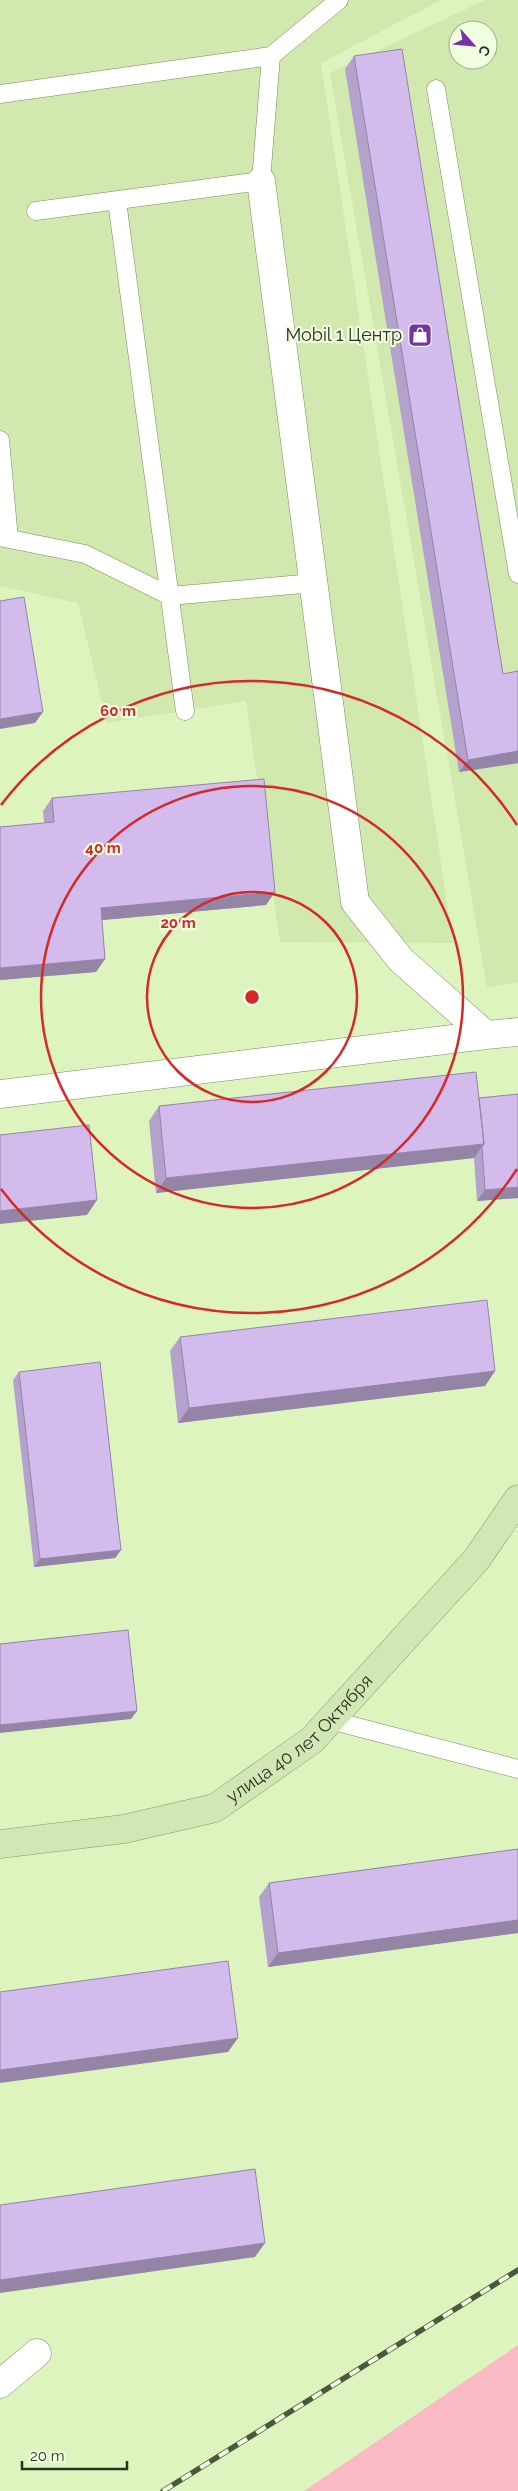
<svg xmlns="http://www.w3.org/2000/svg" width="518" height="2491" viewBox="0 0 518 2491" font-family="Raleway,sans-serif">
	<rect width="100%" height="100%" fill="#def4bf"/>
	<path fill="#d1e8ae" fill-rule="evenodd" d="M 0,0 L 441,0 L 321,63 L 453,943 L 280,942 L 246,701 L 107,723 L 78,603 L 0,586 Z
		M 485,0 L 518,0 L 518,983 L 487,987 L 330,73 ZM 458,30 L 488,30 L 488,60 L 458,60 Z"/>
	<path fill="#f9bac6" d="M 518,2345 L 518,2491 L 304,2491 Z"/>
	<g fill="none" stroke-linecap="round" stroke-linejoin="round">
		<g stroke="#798c5c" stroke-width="19">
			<path id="service" d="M 436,89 L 518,574
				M 0,94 L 271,56
				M 117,201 L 185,711
				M 36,211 L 261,181 L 271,56 L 339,0
				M 0,440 L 9,539
				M 0,537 L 85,554 L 170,596 L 313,583
				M 330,1720 L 518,1769"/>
		</g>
		<g stroke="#798c5c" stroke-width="29">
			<path id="minor" d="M 261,181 L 355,902 L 401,960 L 486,1035 L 518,1032
				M 0,1094 L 486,1035
				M 0,2384 L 37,2353"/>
		</g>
		<g stroke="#849c60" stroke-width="29">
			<g id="primary">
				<path id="s1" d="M 0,1844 L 124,1829 L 215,1808 L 312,1740 L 476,1560 L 518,1499"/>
			</g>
		</g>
		<use href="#service" stroke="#fff" stroke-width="18"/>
		<use href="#minor" stroke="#fff" stroke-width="28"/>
		<use href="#primary" stroke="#d3e6b5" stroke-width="28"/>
		<g stroke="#4c573c" stroke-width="5.5">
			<path id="rail" d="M 163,2491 L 518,2270"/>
		</g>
		<use href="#rail" stroke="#f0fdde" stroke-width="4" stroke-dasharray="11" stroke-linecap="butt"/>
	</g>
	<path fill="#b5a2cc" d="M 354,56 L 518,763 L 459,772 L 345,69 Z
		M 52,798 L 266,905 L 102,920 L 105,959 L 96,972 L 0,980 L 0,827 L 44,823 L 43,811 Z
		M 479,1098 L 518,1198 L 477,1201 L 474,1158 L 156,1193 L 149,1121 L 159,1106 Z
		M 180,1337 L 495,1371 L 485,1386 L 178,1423 L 170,1351 Z
		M 19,1372 L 121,1550 L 115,1558 L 34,1567 L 13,1380 Z
		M 518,1849 L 518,1933 L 268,1967 L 259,1897 L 269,1883 Z"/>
	<path fill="#9484a6" d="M 43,712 L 35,723 L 0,729 L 0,719 Z
		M 518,751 L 518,763 L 459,772 L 468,760 Z
		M 275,892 L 266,905 L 92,921 L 101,908 Z
		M 105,959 L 96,972 L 0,980 L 0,968 Z
		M 484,1144 L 474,1158 L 156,1193 L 166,1178 Z
		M 518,1187 L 518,1198 L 477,1201 L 485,1190 Z
		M 97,1200 L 87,1215 L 0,1224 L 0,1211 Z
		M 495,1371 L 485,1386 L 178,1423 L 189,1408 Z
		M 121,1550 L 115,1558 L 34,1567 L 40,1559 Z
		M 137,1711 L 131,1719 L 0,1733 L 0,1725 Z
		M 518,1920 L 518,1933 L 268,1967 L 278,1953 Z
		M 238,2038 L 228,2052 L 0,2083 L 0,2070 Z
		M 265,2243 L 255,2257 L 0,2293 L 0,2280 Z"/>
	<path fill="#d3bced" stroke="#9484a6" d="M 402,49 L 503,674 L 518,671 L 518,751 L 468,760 L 354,56 Z
		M 24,597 L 43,712 L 0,719 L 0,601 Z
		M 264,779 L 275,892 L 101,908 L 105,959 L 0,968 L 0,827 L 54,822 L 52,798 Z
		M 476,1072 L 484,1144 L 166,1178 L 159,1106 Z
		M 518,1094 L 518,1187 L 485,1190 L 482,1147 L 484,1144 L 479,1098 Z
		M 89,1125 L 97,1200 L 0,1211 L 0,1135 Z
		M 487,1300 L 495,1371 L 189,1408 L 180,1337 Z
		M 100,1362 L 121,1550 L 40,1559 L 19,1372 Z
		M 128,1630 L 137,1711 L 0,1725 L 0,1644 Z
		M 518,1849 L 518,1920 L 278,1953 L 269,1883 Z
		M 228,1961 L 238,2038 L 0,2070 L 0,1992 Z
		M 255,2169 L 265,2243 L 0,2280 L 0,2205 Z"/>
	<g fill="none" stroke="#d62828" stroke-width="2.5">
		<circle cx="252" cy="997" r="105"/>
		<circle cx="252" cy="997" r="211"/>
		<path d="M517 1169A316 316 0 0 1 1 1189M1 805A316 316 0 0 1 517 825"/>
	</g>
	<defs>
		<g id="shop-square" transform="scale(1.25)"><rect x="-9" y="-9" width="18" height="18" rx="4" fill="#7433a7" stroke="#f0fdde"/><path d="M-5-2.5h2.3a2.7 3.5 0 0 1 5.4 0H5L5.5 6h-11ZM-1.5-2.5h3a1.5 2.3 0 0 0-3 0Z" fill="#fff"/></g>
	</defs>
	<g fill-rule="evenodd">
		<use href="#shop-square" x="420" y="335"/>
	</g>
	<g text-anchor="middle" stroke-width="4.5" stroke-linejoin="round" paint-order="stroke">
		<g font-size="18" fill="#2a331e" stroke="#f0fdde" text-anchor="end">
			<text x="402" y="341">Mobil 1 Центр</text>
		</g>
		<g font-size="18" fill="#2a331e" stroke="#f0fdde">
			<text dy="6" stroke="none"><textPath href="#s1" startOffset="328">улица 40 лет Октября</textPath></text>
		</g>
	</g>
	<circle cx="252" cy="997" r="8" fill="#d62828" stroke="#f0fdde" stroke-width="2.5"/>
	<g font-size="15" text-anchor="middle" font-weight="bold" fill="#d62828" stroke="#f0fdde" stroke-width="4.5" stroke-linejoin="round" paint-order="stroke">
		<text x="118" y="716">60 m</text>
		<text x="103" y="853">40 m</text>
		<text x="178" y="928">20 m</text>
	</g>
	<g transform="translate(473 45) rotate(117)"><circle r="24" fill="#f0fdde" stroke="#a1ac91"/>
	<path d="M0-4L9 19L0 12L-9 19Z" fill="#7433a7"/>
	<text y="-8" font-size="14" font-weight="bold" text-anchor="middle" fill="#2a331e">С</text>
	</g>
	<path d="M22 2461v8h105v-8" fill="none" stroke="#2a331e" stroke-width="2.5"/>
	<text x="30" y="2461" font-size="15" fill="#2a331e" stroke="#f0fdde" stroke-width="4" paint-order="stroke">20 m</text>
</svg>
